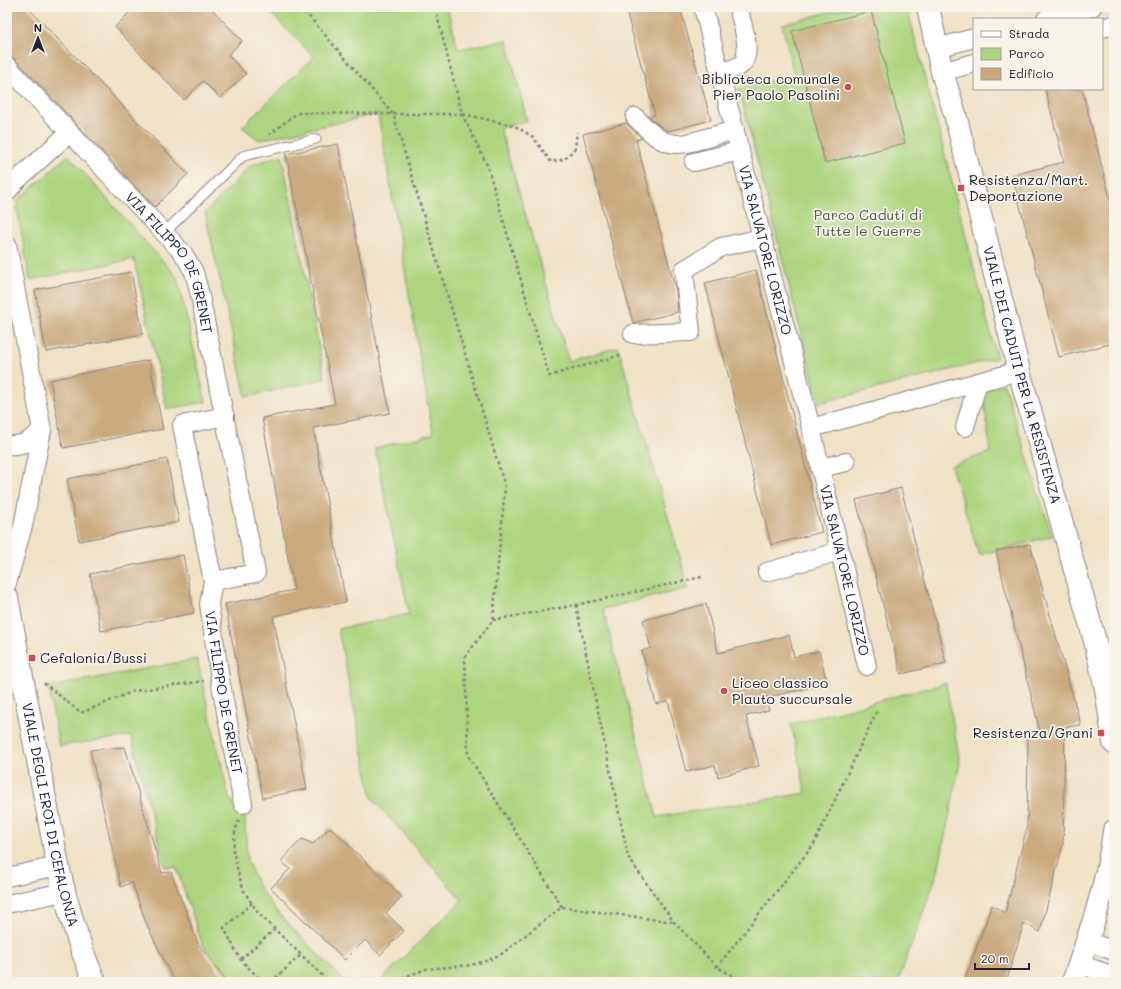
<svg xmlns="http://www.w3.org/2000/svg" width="1121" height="989" viewBox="0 0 1121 989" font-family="Mali,sans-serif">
	<rect width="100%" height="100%" fill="#f7f3e8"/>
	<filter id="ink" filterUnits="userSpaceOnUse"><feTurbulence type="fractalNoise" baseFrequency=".025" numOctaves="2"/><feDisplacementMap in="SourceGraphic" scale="8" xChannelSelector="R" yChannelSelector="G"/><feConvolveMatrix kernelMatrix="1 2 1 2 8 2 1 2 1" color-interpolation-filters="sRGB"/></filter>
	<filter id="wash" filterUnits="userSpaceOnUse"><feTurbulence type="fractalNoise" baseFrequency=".012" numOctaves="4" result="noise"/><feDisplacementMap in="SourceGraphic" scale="16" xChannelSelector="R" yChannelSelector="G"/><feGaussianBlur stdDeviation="0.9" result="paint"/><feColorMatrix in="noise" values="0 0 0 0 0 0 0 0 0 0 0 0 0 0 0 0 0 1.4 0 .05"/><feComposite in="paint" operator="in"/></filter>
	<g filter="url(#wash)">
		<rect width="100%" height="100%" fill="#efe2c5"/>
		<path fill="#add580" stroke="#687c5e" d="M 265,7 L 447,7 L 458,49 L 507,40 L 527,121 L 500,128 L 569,361 L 618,347 L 689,588 L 603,609 L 657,817 L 806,793 L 791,724 L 946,683 L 960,763 L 938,871 L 898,982 L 379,982 L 462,900 L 372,798 L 338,629 L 409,614 L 375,448 L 433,434 L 378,114 L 259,140 L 242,127 L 314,57 Z
			M 850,7 L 907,7 L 997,358 L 819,403 L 739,89 L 794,75 L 782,24 Z
			M 68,155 L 177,277 L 206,402 L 167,409 L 134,259 L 30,280 L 16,202 Z
			M 282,155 L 325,379 L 246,397 L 205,213 L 251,165 Z
			M 1004,384 L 1052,536 L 979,555 L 951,466 L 990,452 L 983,390 Z
			M 197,659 L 229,798 L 245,817 L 247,860 L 258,886 L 277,912 L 345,982 L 232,982 L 203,946 L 176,867 L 165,867 L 131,736 L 59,746 L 48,687 Z"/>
		<g id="blocks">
			<path fill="#c9a97d" d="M 7,7 L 27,7 L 188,174 L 155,207 L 15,59 L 7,53 Z
				M 135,7 L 210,7 L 242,41 L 228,55 L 246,74 L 220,98 L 203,81 L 184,100 L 115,27 Z
				M 625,7 L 680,7 L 711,120 L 668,131 L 659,125 L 649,117 L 655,115 Z
				M 871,11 L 905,143 L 825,163 L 792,31 Z
				M 1045,89 L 1082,89 L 1114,214 L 1114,343 L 1059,357 L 1012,175 L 1064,162 Z
				M 626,123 L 642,138 L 636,140 L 676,291 L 678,312 L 633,323 L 583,134 Z
				M 338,144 L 390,413 L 313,428 L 346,602 L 273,616 L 307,789 L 263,798 L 225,604 L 294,590 L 262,418 L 335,404 L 286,154 Z
				M 756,270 L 822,532 L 771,545 L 705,283 Z
				M 131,272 L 143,334 L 46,352 L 35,290 Z
				M 149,360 L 163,429 L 63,448 L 50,380 Z
				M 167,459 L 179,522 L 79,541 L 67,479 Z
				M 901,488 L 946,663 L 901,674 L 856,500 Z
				M 1030,544 L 1081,725 L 1065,727 L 1063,845 L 1040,932 L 1024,923 L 1006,982 L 964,982 L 992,905 L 1005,913 L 1027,827 L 1028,734 L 1040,732 L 996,551 Z
				M 183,555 L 194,613 L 101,631 L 90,574 Z
				M 706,604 L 718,653 L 789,635 L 794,657 L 819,651 L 827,683 L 766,698 L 769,710 L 746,716 L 759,766 L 718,777 L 715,765 L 686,772 L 668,701 L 656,704 L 642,651 L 651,648 L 643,620 Z
				M 125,747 L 162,873 L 171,872 L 199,946 L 228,982 L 175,982 L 171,975 L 146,923 L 132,882 L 121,887 L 90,750 Z
				M 330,827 L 402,897 L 386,913 L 404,931 L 380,955 L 365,940 L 345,960 L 271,888 L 290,869 L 281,861 L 302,839 L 313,844 Z"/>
		</g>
	</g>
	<g filter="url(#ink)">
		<use href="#blocks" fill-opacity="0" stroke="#888280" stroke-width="1"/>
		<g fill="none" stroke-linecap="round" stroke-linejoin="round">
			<g stroke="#888280" stroke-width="11">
				<path id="lane" d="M 164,233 L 243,156 L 316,139"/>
			</g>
			<g stroke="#888280" stroke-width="20">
				<g id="street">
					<path id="s1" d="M 703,7 L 811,428 L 867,666"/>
					<path d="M 1046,19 L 1092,7"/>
					<path d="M 1102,28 L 1114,25"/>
					<path d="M 937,48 L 974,38"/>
					<path id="s2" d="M 7,66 L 183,253 L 194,272 L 199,291 L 256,573 L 213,581 L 182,425 L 225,416"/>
					<path d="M 720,72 C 727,70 735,69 741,65 C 754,53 741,21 738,7"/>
					<path d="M 942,72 L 974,63"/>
					<path d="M 635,117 C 651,133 662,148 688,143 L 735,130"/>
					<path d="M 694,162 L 740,151"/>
					<path d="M 7,192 L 15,182 L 69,133"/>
					<path d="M 7,244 L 42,430 L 23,526 L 7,583"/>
					<path d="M 633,334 L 691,332 L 684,270 L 721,247 L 762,238"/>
					<path d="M 965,427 L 978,382"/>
					<path d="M 811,428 L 1019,371"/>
					<path d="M 7,445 C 23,447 31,440 42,430"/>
					<path d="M 820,468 L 846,462"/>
					<path d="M 767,572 L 840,551"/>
					<path id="s3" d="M 213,581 L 209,604 L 220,679 L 243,804"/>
					<path d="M 7,877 L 58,866"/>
					<path d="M 7,904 L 64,892"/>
					<path d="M 1087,941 L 1114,951"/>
					<path d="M 1079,964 L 1114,976"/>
				</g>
			</g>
			<g stroke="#888280" stroke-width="24">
				<g id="secondary">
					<path id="s4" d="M 928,7 L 942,72 L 955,114 L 1019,371 L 1095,641 L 1106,689 L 1114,743"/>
					<path id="s5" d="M 7,598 L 58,866 C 67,905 78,945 95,982"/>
					<path d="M 1073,982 C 1090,933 1108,883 1114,831"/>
				</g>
			</g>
			<path stroke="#888280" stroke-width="2.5" stroke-dasharray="3 3" stroke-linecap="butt" d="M 301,7 L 393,114 L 505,487 L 493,620 L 465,657 L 468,755 L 562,907
				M 462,114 L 487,165 L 549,376 L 621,355
				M 463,114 L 515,126 L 533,137 L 551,162 L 565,159 L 575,148 L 577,132
				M 269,135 L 297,113 L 393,114 L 462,114 L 435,7
				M 576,605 L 628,857 L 674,922 L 717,967 L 744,982
				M 493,620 L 576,605 L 702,577
				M 44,683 L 81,713 L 134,691 L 204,681
				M 239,820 L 235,831 L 233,850 L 238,872 L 244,891 L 258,913 L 329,982
				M 252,903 L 224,928 L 240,959 L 263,982
				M 241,959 L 275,929
				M 717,967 L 814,844 L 877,711
				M 271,982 L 301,955
				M 391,982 L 426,969 L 471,965 L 489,960 L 503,953 L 527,934 L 562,907 L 674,922"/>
			<use href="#lane" stroke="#fff" stroke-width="9"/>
			<use href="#street" stroke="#fff" stroke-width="18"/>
			<use href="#secondary" stroke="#fff" stroke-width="22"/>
		</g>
	</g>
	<g fill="#d1495b" stroke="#f7f3e8" stroke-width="1.5">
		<circle cx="848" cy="87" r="4"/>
		<rect x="957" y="184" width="8" height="8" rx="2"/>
		<rect x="28" y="654" width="8" height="8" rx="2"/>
		<circle cx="724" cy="691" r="4"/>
		<rect x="1097" y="729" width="8" height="8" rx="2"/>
	</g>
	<g text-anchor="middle" stroke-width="3.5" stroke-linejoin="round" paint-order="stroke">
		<g font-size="14" fill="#22223b" stroke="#f7f3e8" text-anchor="start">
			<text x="840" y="84" text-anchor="end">Biblioteca comunale<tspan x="840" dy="16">Pier Paolo Pasolini</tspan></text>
			<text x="969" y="185">Resistenza/Mart.<tspan x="969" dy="16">Deportazione</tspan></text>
			<text x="40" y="663">Cefalonia/Bussi</text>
			<text x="732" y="688">Liceo classico<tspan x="732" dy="16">Plauto succursale</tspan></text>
			<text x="1093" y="738" text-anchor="end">Resistenza/Grani</text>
		</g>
		<g font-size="14" fill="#4c5850" stroke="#f7f3e8">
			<text x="868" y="220">Parco Caduti di<tspan x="868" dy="16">Tutte le Guerre</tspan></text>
		</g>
		<g font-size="14" fill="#22223b" stroke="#f7f3e8">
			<text dy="5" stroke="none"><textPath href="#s1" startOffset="251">VIA SALVATORE LORIZZO</textPath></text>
			<text dy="5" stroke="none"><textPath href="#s2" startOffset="259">VIA FILIPPO DE GRENET</textPath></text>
			<text dy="5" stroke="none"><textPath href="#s4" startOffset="380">VIALE DEI CADUTI PER LA RESISTENZA</textPath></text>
			<text dy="5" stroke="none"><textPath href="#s1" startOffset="581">VIA SALVATORE LORIZZO</textPath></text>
			<text dy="5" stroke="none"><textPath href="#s3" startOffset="113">VIA FILIPPO DE GRENET</textPath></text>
			<text dy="5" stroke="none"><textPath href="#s5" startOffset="221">VIALE DEGLI EROI DI CEFALONIA</textPath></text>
		</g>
	</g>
	<rect width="1121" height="989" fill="none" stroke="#f7f3e8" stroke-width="24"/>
	<rect x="973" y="18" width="130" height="72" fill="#f7f3e8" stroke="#a29fa3"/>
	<rect x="981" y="31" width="20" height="6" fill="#ffffff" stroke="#a29fa3"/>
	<text x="1009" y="38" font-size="12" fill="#22223b">Strada</text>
	<rect x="981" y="48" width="20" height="12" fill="#add580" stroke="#a29fa3"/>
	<text x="1009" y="58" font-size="12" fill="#22223b">Parco</text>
	<rect x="981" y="68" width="20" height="12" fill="#c9a97d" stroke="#a29fa3"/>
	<text x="1009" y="78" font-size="12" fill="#22223b">Edificio</text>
	<g transform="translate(38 38)" stroke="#f7f3e8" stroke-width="3" paint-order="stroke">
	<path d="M0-3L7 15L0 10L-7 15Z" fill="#22223b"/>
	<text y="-6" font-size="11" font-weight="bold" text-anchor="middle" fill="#22223b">N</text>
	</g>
	<path d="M975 963v6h54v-6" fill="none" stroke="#22223b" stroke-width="2"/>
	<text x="981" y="963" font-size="12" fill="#22223b" stroke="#f7f3e8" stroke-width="3" paint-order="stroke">20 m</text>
</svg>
